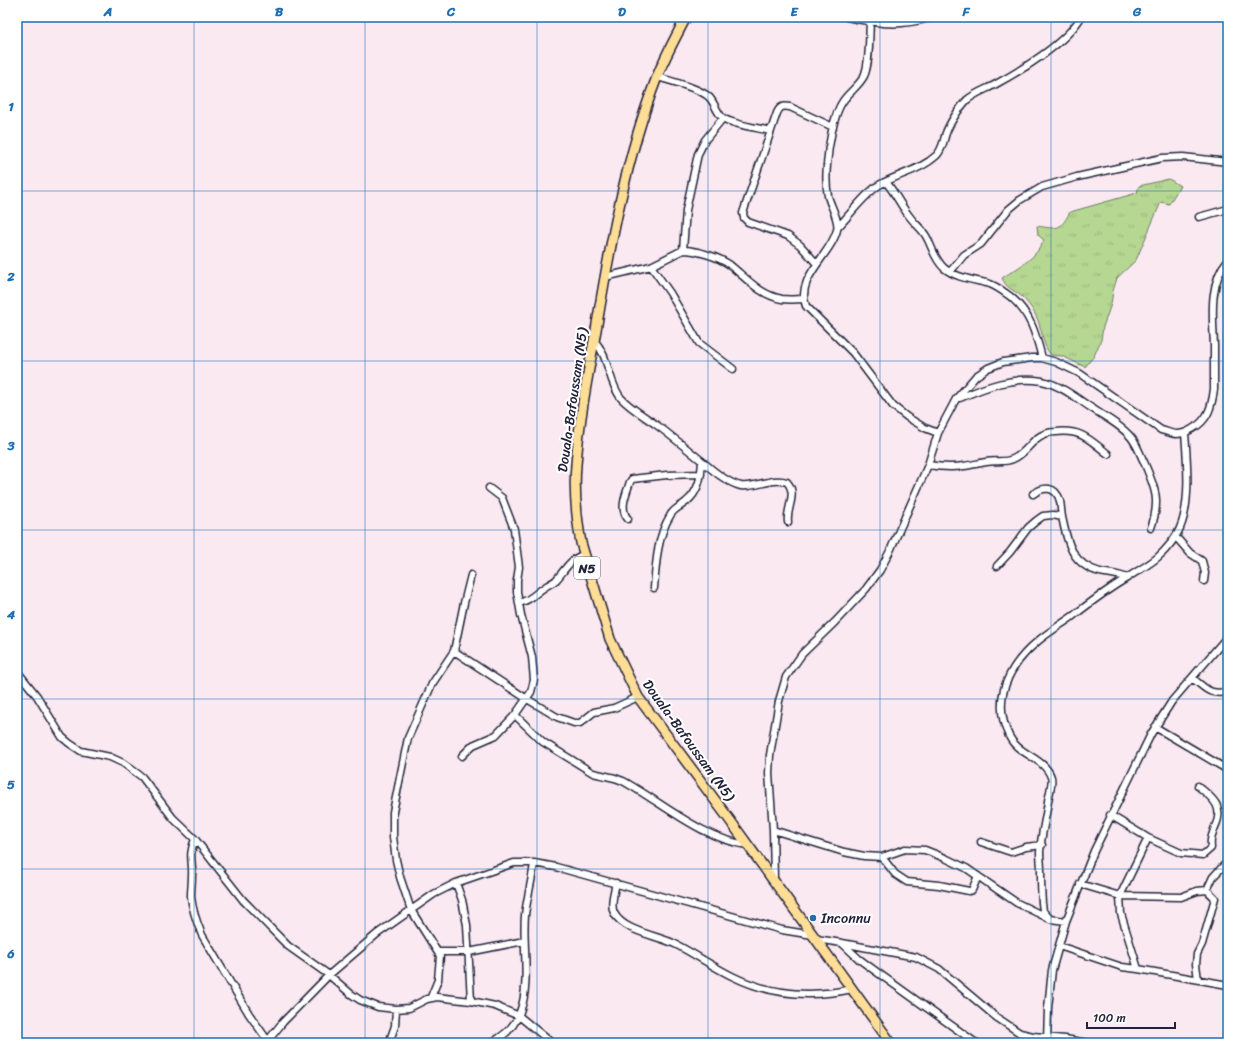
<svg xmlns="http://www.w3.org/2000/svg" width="1245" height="1060" viewBox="0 0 1245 1060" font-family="Sriracha,sans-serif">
	<defs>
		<pattern id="grass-tufts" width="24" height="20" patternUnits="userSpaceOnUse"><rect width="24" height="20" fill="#b5d791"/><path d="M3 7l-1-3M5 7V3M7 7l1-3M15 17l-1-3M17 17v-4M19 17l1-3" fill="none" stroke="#9bb87e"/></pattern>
	</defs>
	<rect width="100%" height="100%" fill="#fae9f0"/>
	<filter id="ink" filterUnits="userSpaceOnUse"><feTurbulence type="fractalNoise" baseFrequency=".025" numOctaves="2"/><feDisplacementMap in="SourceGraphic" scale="8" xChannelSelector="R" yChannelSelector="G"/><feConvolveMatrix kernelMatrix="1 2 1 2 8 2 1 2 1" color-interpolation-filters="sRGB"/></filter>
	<g filter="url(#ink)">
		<path fill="url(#grass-tufts)" stroke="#6c7c66" d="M 1169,179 L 1180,186 L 1169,204 L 1161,202 L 1136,260 L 1117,278 L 1113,291 L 1111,304 L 1103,327 L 1101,340 L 1094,356 L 1085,367 L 1062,356 L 1051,355 C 1041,344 1043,328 1035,314 C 1032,308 1026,300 1020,295 C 1011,288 1007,289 1002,278 C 1020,266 1035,260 1044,240 L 1038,235 L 1037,226 C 1057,229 1060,231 1070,212 L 1137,193 L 1139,186 Z"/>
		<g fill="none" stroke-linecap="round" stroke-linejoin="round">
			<g stroke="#22223b" stroke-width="9">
				<path id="minor" d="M 847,17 C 882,24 898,27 933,17
					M 870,22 C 869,36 870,64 864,76 C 859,86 849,92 843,101 C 833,115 828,149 827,165 C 826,176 826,186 828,196 C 830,205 840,221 837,230 C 831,255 795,278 806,306 L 853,353 L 893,406 L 907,417 L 925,428 L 938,433
					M 657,77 C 671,81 699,88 709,97 C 715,103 716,112 723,118 C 733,125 759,128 771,131
					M 886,182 C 896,194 901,206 910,217 C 915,224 922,229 926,236 C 932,246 934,259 944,268 C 956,278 975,280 990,284 C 998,287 1004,292 1011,297 C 1030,313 1036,334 1042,358
					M 1199,217 L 1228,209
					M 838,227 C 850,215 866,192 881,184 C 899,174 921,170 937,155 C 943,148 943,142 946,133 C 949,124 960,107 967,100 C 975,93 987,89 996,84 C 1022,70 1066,43 1081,17
					M 683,250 L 686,210 L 698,154 L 705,140 L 723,118
					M 817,264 L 800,245 L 788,236 L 748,222 L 744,218 L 743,213 L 777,113 C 780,106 783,106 790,107 L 833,127
					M 651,266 L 670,293 L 699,343 L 733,369
					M 950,272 L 964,255 L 981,244 L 1008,210 L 1020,200 L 1042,187 L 1077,177 L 1162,158 L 1183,157 L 1228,162
					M 605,277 L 651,266 L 683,250 C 696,250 719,257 730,265 C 746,278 760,295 782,299 C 789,300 797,299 804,299
					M 594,340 C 610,358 608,382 621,398 C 631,409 646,417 658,426 C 673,437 687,449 702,461 C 701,477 699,492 686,502 C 680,507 673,509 670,516 C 657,537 656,564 654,588
					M 960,398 C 985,387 1014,376 1042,381 C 1060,385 1075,397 1090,407 C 1103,416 1118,423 1129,435 C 1137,443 1139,452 1144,462 C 1155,488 1161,500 1151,528
					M 702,461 C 712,470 727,483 741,486 C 756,488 772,477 787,482 C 798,494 786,508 788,522
					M 928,465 C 940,467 952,468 964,466 C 972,465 979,463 986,462 C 995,460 1004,463 1013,459 C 1024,454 1028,446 1036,439 C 1042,434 1049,432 1056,432 C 1081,429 1090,440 1108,454
					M 1033,494 C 1044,486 1056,486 1060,501 C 1061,506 1061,512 1062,517
					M 628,519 C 619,509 626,494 630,482 L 632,479 L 667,475 L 701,474
					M 1176,537 L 1190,553 L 1202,561 L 1205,573 L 1204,581
					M 997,566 L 1010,552 L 1028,528 L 1036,521 L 1043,516 L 1053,515 L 1062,517 C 1067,542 1072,565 1100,572 C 1109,574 1118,574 1127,578 C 1137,571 1149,565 1158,557 C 1166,550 1176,538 1180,528 C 1191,503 1187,460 1185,433
					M 519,603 C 532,600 535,593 545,587 C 549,584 553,583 556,580 C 565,570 570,559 583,555
					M 454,651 L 527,699 L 557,717 L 574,723 L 580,723 L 594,712 L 614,708 L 638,697
					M 17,671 L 37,696 L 62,737 L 69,743 L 81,751 L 110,757 L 123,763 L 142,777 L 173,818 L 195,839 L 243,900 L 288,946 L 329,975 L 351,994 L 360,1000 L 378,1007 L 396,1009 L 409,1008 L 427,999 L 437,997 L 471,1001
					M 1192,678 C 1207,689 1208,695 1228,692
					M 515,715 L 543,742 L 593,773 L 615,778 L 623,781 C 663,803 701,838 747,845
					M 1155,727 L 1228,770
					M 462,756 L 473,745 L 496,735 L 515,715 L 531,692 L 534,680 L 532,657 L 521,615 L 517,592 L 517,580 L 519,567 L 514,529 L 502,498 L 489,488
					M 1110,815 L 1148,838 L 1181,853 L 1203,855 L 1211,848 C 1210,839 1212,836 1215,827 C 1225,806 1212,798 1198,786
					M 773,830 L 844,852 L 864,856 L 882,857 L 905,849 L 925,850 L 945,858 L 966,868 L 1017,903 L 1050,919 L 1066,921
					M 195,839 C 188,857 193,860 192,876 C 192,883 191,889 191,896 C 192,909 197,923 202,935 L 249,1014 L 268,1041
					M 981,842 L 1011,852 L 1026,847 L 1042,845
					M 882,857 L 895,874 L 907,882 L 939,885 L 969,891 L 972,890 L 978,876
					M 774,880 L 773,830 L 769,773 L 770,755 L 779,701 L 786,677 L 802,654 L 835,622 L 866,589 L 880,570 L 890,551 L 928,465 L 938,433 L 956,399 L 976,376 L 988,368 L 1003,362 L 1032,358 L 1042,358 L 1056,362 L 1079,373 L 1161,430 C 1166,431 1171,434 1177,434 C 1182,434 1187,432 1192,429 C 1208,421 1212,406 1214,389 C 1214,375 1214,360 1214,346 C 1213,318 1208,283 1228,260
					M 456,883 L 462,900 L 467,925 L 471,1001 L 495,1006 L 519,1016 L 552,1043
					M 616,883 C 614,892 610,905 614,913 C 624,932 657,935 675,944 C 695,954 713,967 734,977 C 771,995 811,998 852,989
					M 1080,884 L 1120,896 L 1181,897 L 1197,891 L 1207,890 L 1213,877 L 1228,861
					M 1050,919 L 1043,911 L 1042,903 C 1041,892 1041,881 1041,870 C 1041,864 1040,858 1040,852 C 1041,835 1046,818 1048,801 C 1049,796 1053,781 1051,777 C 1044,757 1018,755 1009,736 C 991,699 1009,665 1038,641 C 1049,632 1062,624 1073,616 C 1091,602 1108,589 1127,578
					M 816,939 L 842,943 L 916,957 L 939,969 L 996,1017 L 1020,1033 L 1033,1036 L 1065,1039 L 1087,1043
					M 842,943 L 859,959 L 874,970 L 976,1043
					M 1059,946 L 1122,967 L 1138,969 L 1228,985
					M 438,952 L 469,952 L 524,941
					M 1138,969 L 1121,914 L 1120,896 L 1148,838
					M 1198,980 L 1196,964 L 1197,954 L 1202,944 L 1215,898 L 1207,890
					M 431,997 L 438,980 L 440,956 L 411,910 L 400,877 L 396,860 L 393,837 L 393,812 L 408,738 L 432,684 L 454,651 L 464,603 L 471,575
					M 266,1043 L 283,1022 L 329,975 L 377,934 L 434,894 L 456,883 L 514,863 L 534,863 L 556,867 L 782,930 L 813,935
					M 389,1043 L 395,1026 L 396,1009
					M 490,1043 C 541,1021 521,958 525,915 C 527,898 532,881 534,863
					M 1047,1043 L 1048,1008 L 1052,970 L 1066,921 L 1094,851 L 1151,734 L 1172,701 L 1228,636"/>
			</g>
			<g stroke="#22223b" stroke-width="12">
				<path id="highway" d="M 686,17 C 676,37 665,56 657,77 C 626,157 610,245 596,330 C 588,374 579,419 576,465 C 574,488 577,520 581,543 L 610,639 L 638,697 L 729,819 L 891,1043"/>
			</g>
			<use href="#minor" stroke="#fff" stroke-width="6"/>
			<use href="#highway" stroke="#fedd96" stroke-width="9"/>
		</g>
	</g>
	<path fill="none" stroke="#1f6fb2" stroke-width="1" stroke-opacity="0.55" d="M 194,17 L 194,1043M 365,17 L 365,1043M 537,17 L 537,1043M 708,17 L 708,1043M 880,17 L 880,1043M 1051,17 L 1051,1043M 17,191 L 1228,191M 17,361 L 1228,361M 17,530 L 1228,530M 17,699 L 1228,699M 17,869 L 1228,869"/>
	<circle fill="#1f6fb2" stroke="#fff" stroke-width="1.5" cx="813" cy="918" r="4"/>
	<g text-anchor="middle" stroke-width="4" stroke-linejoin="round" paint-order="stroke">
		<rect fill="#fff" stroke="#646476" stroke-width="1" x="574" y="557" width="26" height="22" rx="3"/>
		<g font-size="13" font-weight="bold" fill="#22223b">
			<text x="587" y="573">N5</text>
		</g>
		<g font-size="14" fill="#22223b" stroke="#fff">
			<text transform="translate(572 400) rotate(-82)" y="5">Douala-Bafoussam (N5)</text>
			<text transform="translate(689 740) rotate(54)" y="5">Douala-Bafoussam (N5)</text>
		</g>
		<g font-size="14" fill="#22223b" stroke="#fff" text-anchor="start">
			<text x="821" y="923">Inconnu</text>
		</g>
	</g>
	<rect width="1245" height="1060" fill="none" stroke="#fff" stroke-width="44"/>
	<path d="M1087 1022v6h88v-6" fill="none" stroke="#22223b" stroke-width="2"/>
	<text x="1093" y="1022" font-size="12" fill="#22223b" stroke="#ffffff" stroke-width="3" paint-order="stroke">100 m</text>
	<rect x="22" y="22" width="1201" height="1016" fill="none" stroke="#1f6fb2" stroke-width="1.5"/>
	<g font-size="13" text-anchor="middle" font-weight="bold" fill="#1f6fb2">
		<text x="108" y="16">A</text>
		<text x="279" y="16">B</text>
		<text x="451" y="16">C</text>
		<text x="622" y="16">D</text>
		<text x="794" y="16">E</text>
		<text x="966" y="16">F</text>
		<text x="1137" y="16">G</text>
		<text x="11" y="111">1</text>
		<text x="11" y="281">2</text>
		<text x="11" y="450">3</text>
		<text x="11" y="619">4</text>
		<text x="11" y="789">5</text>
		<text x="11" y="958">6</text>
	</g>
</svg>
